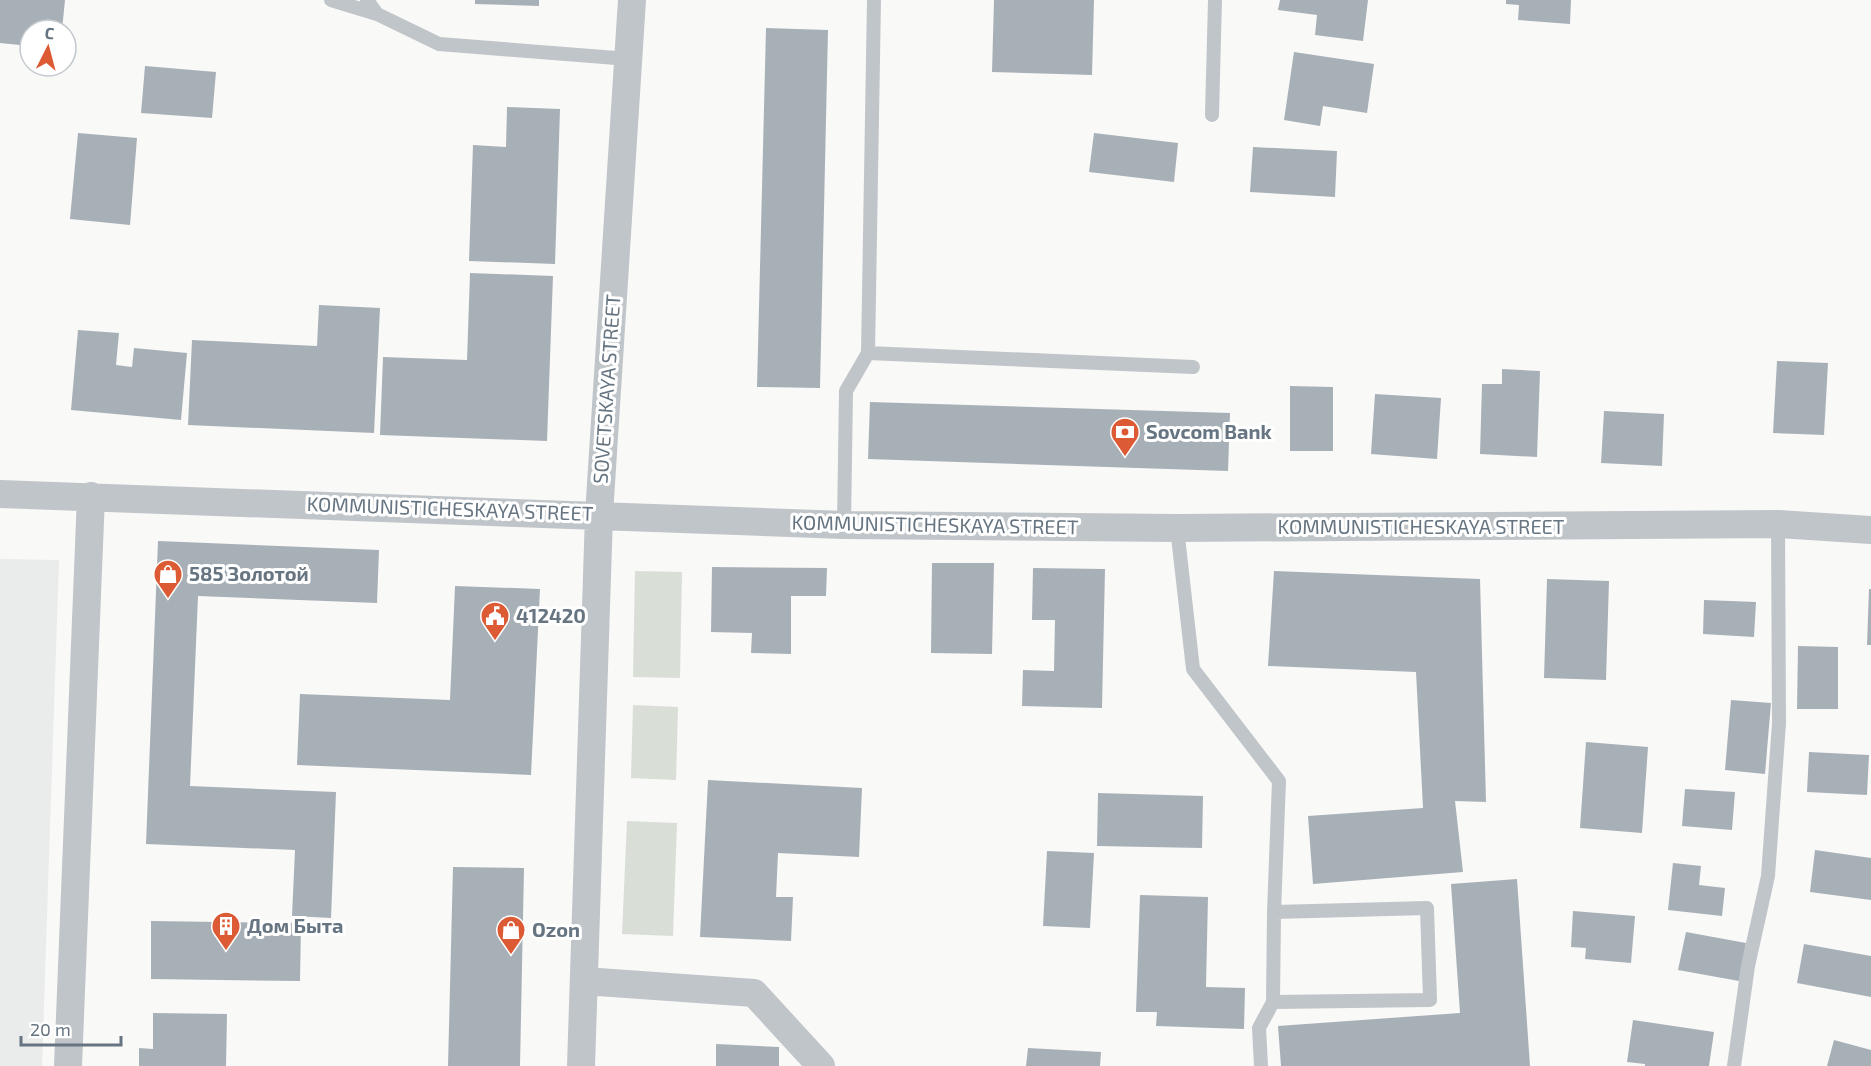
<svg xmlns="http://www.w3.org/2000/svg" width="1871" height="1066" viewBox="0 0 1871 1066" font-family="'Exo 2',sans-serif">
	<rect width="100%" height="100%" fill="#f9f9f7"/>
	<path fill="#eaebeb" d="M 0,559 L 59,560 L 42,1066 L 0,1066 Z"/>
	<path fill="#d9ded7" d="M 635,571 L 682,572 L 680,678 L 633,677 Z
		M 633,705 L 678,707 L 676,780 L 631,778 Z
		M 627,821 L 677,823 L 673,936 L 622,934 Z"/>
	<path fill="#a8b0b7" d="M 0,0 L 65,0 L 62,30 L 30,30 L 30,46 L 0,43 Z
		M 475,0 L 539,0 L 539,6 L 475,4 Z
		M 994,0 L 1094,0 L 1092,75 L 992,72 Z
		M 1280,0 L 1368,0 L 1363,41 L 1315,35 L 1317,15 L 1278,10 Z
		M 1506,0 L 1571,0 L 1570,24 L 1518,20 L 1519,5 L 1506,4 Z
		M 766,28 L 828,30 L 820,388 L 757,387 Z
		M 1294,52 L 1374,64 L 1367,113 L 1323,106 L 1320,126 L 1284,120 Z
		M 145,66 L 216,72 L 212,118 L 141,113 Z
		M 507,107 L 560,109 L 555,264 L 469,261 L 473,145 L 506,147 Z
		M 78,133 L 137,138 L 130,225 L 70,219 Z
		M 1094,133 L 1178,143 L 1174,182 L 1089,172 Z
		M 1253,147 L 1337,151 L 1335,197 L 1250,192 Z
		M 470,273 L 553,276 L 547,441 L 380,435 L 383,357 L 467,360 Z
		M 319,305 L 380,308 L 374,433 L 188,425 L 192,340 L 317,346 Z
		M 78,330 L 119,333 L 116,365 L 132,367 L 134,348 L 187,353 L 181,420 L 71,410 Z
		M 1777,361 L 1828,363 L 1824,435 L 1773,433 Z
		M 1502,369 L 1540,371 L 1537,457 L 1480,454 L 1482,384 L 1502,384 Z
		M 1290,386 L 1333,387 L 1333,451 L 1290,451 Z
		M 1375,394 L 1441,398 L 1437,459 L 1371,454 Z
		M 870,402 L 1230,413 L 1228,471 L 868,459 Z
		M 1604,411 L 1664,414 L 1662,466 L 1601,463 Z
		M 158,541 L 379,550 L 377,603 L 198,596 L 190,786 L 336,792 L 331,918 L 292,916 L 295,850 L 146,844 Z
		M 932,563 L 994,563 L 992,654 L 931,653 Z
		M 712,567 L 827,568 L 826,596 L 791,596 L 791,654 L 751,653 L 752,633 L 711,632 Z
		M 1033,568 L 1105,569 L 1102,708 L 1022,706 L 1023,670 L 1054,671 L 1055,620 L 1032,620 Z
		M 1274,571 L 1480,579 L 1486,802 L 1455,801 L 1463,872 L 1313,884 L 1308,816 L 1423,808 L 1416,672 L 1268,666 Z
		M 1547,579 L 1609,581 L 1606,680 L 1544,678 Z
		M 455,586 L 540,589 L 531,775 L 297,765 L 300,694 L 450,700 Z
		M 1869,589 L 1871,589 L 1871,645 L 1867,645 Z
		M 1704,600 L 1756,602 L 1754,637 L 1703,634 Z
		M 1798,646 L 1838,647 L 1838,709 L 1797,709 Z
		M 1731,700 L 1771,703 L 1765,774 L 1725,770 Z
		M 1586,742 L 1648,747 L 1642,833 L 1580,828 Z
		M 1809,752 L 1869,755 L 1867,795 L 1807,792 Z
		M 708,780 L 862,788 L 859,857 L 778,853 L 776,897 L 793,897 L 791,941 L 700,937 Z
		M 1685,789 L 1735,792 L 1732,830 L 1682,826 Z
		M 1098,793 L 1203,796 L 1202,848 L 1097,846 Z
		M 1815,850 L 1871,858 L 1871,900 L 1810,892 Z
		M 1047,851 L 1094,853 L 1090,928 L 1043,926 Z
		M 1673,863 L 1701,866 L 1699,885 L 1725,888 L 1722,916 L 1668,910 Z
		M 453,867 L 524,868 L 520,1066 L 448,1066 Z
		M 1517,879 L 1530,1066 L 1281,1066 L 1278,1026 L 1460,1013 L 1451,884 Z
		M 1140,895 L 1208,897 L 1206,987 L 1245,988 L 1244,1029 L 1156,1026 L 1157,1012 L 1136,1012 Z
		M 1573,911 L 1635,916 L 1631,963 L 1585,959 L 1586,948 L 1571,947 Z
		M 151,921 L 301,923 L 300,981 L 151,979 Z
		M 1686,932 L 1746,943 L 1739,981 L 1678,970 Z
		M 1804,944 L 1871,956 L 1871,997 L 1797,983 Z
		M 153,1013 L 227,1014 L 226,1066 L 139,1066 L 139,1048 L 153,1049 Z
		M 1633,1020 L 1714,1032 L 1709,1066 L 1645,1066 L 1645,1064 L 1627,1062 Z
		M 1834,1040 L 1871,1050 L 1871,1066 L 1827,1066 Z
		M 716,1044 L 779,1047 L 779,1066 L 716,1066 Z
		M 1028,1048 L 1101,1052 L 1100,1066 L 1026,1066 Z"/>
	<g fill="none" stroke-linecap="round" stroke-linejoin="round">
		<path stroke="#c0c5c9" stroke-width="14" d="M 331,0 L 377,14
			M 367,0 L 377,14 L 439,44 L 629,59
			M 874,0 L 868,353 L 1193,367
			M 1212,115 L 1215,0
			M 844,525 L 846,391 L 868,353
			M 1177,528 L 1193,669 L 1279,781 L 1274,912 L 1427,908 L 1430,1000 L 1273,1002 L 1274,912
			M 1261,1066 L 1259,1028 L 1273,1002
			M 1734,1066 L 1748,966 L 1768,876 L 1779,723 L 1778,524"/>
		<path stroke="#c0c5c9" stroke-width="28" d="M 0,494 L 844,525 L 1177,528 L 1778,524 L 1871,530
			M 584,981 L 754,993 L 821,1066
			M 68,1066 L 91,496
			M 581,1066 L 599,515 L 632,0"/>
	</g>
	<defs>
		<g id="bank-pin" transform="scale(1.5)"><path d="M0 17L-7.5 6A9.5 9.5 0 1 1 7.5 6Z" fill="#dc5b34" stroke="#fff"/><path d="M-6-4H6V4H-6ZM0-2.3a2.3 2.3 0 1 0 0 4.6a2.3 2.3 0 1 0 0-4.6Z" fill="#fff"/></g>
		<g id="shop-pin" transform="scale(1.5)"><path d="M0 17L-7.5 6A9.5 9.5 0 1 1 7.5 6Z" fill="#dc5b34" stroke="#fff"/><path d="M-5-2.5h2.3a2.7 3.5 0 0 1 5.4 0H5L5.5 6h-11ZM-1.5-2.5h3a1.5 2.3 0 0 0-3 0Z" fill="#fff"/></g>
		<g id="civic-pin" transform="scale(1.5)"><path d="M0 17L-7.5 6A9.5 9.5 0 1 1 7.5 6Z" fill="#dc5b34" stroke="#fff"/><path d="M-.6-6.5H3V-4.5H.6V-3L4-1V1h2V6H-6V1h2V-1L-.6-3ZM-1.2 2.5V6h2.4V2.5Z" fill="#fff"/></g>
		<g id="building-pin" transform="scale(1.5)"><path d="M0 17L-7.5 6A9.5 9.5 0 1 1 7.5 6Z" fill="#dc5b34" stroke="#fff"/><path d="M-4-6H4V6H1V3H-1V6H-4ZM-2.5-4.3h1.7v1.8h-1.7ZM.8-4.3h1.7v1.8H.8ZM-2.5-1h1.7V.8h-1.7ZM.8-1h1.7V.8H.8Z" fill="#fff"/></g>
	</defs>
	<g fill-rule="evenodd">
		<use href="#bank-pin" x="1125" y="432"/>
		<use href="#shop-pin" x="168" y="574"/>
		<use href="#civic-pin" x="495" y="616"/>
		<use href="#building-pin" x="226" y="926"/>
		<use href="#shop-pin" x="511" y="930"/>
	</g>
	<g text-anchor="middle" stroke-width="6" stroke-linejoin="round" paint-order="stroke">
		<g font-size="20" fill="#667581" stroke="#fff">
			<text transform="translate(607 389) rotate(-86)" y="7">SOVETSKAYA STREET</text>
			<text transform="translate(450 509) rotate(2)" y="7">KOMMUNISTICHESKAYA STREET</text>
			<text transform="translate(935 525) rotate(1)" y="7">KOMMUNISTICHESKAYA STREET</text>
			<text x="1421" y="534">KOMMUNISTICHESKAYA STREET</text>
		</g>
		<g font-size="20" font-weight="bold" fill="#667581" stroke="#fff" text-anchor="start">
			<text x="1146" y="439">Sovcom Bank</text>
			<text x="189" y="581">585 Золотой</text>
			<text x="516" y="623">412420</text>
			<text x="247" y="933">Дом Быта</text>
			<text x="532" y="937">Ozon</text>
		</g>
	</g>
	<g transform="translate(48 48) rotate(6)"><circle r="28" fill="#ffffff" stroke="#c2c8cd" stroke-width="1.5"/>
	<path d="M0-4.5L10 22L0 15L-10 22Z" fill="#dc5b34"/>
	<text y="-9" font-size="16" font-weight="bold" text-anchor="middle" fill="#667581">С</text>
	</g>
	<path d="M21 1036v9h100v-9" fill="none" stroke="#667581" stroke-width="3"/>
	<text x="30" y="1036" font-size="18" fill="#667581" stroke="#ffffff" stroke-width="4.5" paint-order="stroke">20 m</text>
</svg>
